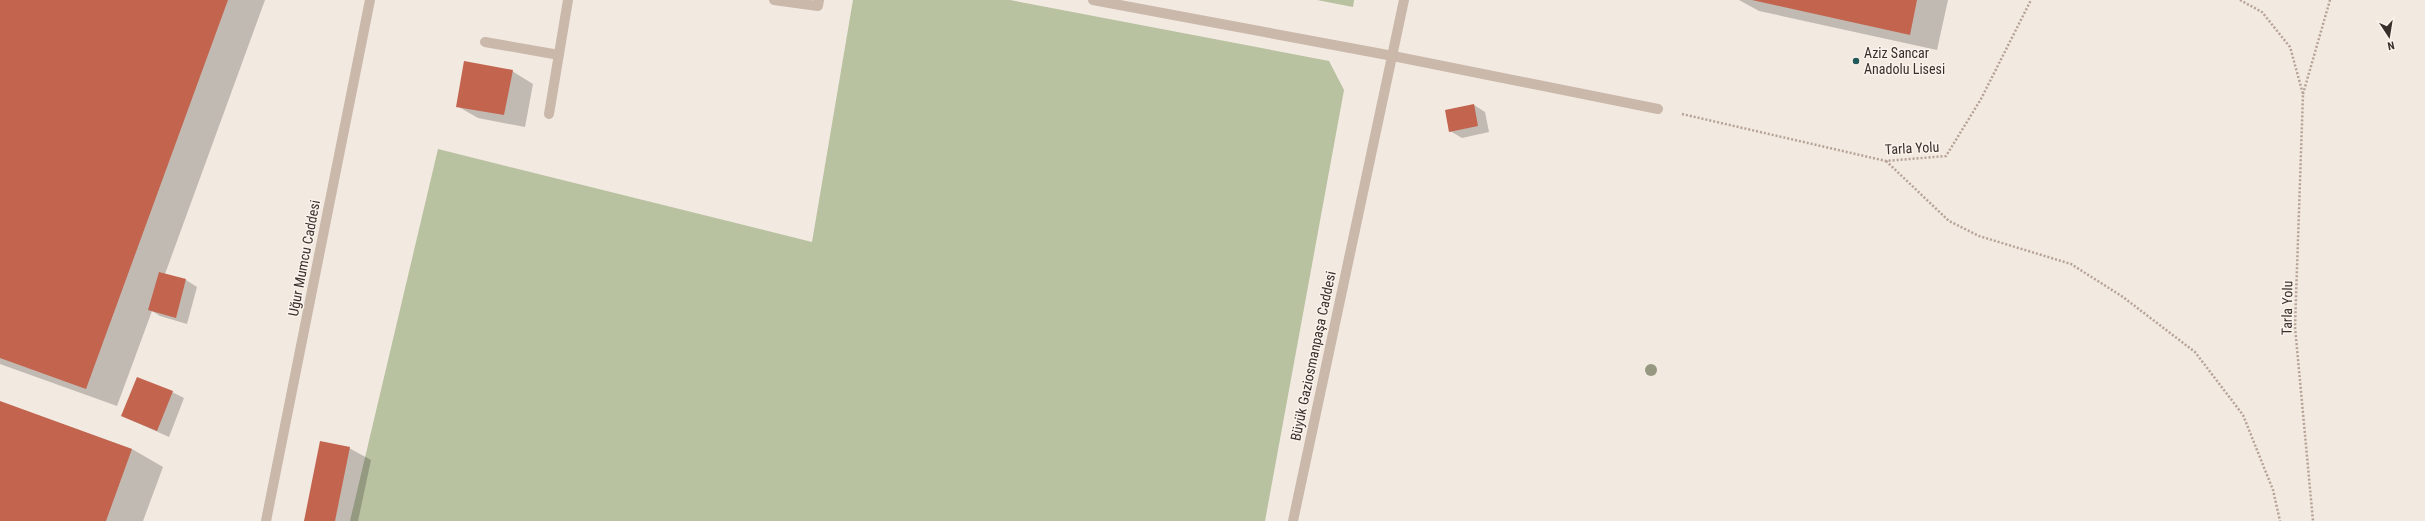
<svg xmlns="http://www.w3.org/2000/svg" width="2425" height="521" viewBox="0 0 2425 521" font-family="'Roboto Condensed',sans-serif">
	<rect width="100%" height="100%" fill="#f2e9e0"/>
	<path fill="#b8c1a0" d="M 853,0 L 1010,0 L 1329,61 L 1344,90 L 1265,521 L 350,521 L 438,149 L 812,242 Z
		M 1317,0 L 1354,0 L 1353,7 Z"/>
	<path fill="#0003" d="M 0,0 L 265,0 L 165,274 L 186,280 L 197,287 L 187,324 L 160,316 L 152,311 L 117,406 L 0,364 Z
		M 1739,0 L 1948,0 L 1937,50 L 1759,11 Z
		M 512,71 L 533,84 L 525,127 L 478,118 L 457,106 Z
		M 1474,105 L 1485,112 L 1489,132 L 1462,138 L 1450,131 Z
		M 172,392 L 184,398 L 169,437 L 122,416 Z
		M 0,402 L 132,449 L 163,467 L 143,521 L 0,521 Z
		M 349,448 L 371,460 L 358,521 L 305,521 Z"/>
	<path fill="#c2644e" d="M 0,0 L 228,0 L 86,389 L 0,358 Z
		M 1752,0 L 1917,0 L 1910,35 Z
		M 464,61 L 513,70 L 504,115 L 456,107 Z
		M 1474,104 L 1478,126 L 1449,132 L 1445,110 Z
		M 159,272 L 186,279 L 176,318 L 148,310 Z
		M 137,377 L 173,391 L 157,431 L 121,416 Z
		M 0,401 L 132,449 L 106,521 L 0,521 Z
		M 320,441 L 350,447 L 335,521 L 304,521 Z"/>
	<g fill="none" stroke-linecap="round" stroke-linejoin="round">
		<path stroke="#b6a296" stroke-width="2.5" stroke-dasharray="2 2" stroke-linecap="butt" d="M 2240,0 L 2262,12 L 2290,47 L 2303,94 L 2295,327 L 2313,521
			M 2303,94 L 2330,0
			M 1682,114 L 1886,161 L 1946,156 L 1981,99 L 2031,0
			M 1886,161 L 1949,221 L 1979,236 L 2071,264 L 2123,297 L 2195,352 L 2243,415 L 2273,490 L 2280,521"/>
		<path stroke="#cab8ab" stroke-width="10" d="M 774,0 L 818,6 L 819,0
			M 485,42 L 559,55
			M 549,114 L 568,0"/>
		<path stroke="#cab8ab" stroke-width="10" d="M 1093,0 L 1393,56 L 1658,109"/>
		<path stroke="#cab8ab" stroke-width="10" d="M 266,521 L 370,0
			M 1293,521 L 1404,0"/>
	</g>
	<circle fill="#96987f" cx="1651" cy="370" r="6"/>
	<circle fill="#215859" stroke="#faf3ec" stroke-width="1.5" cx="1856" cy="61" r="4"/>
	<g text-anchor="middle" stroke-width="3" stroke-linejoin="round" paint-order="stroke">
		<g font-size="14" fill="#392e2a" stroke="#faf3ec" text-anchor="start">
			<text x="1864" y="58">Aziz Sancar<tspan x="1864" dy="16">Anadolu Lisesi</tspan></text>
		</g>
		<g font-size="14" fill="#392e2a" stroke="#faf3ec">
			<text transform="translate(1912 148) rotate(-3)" y="5">Tarla Yolu</text>
			<text transform="translate(304 258) rotate(-79)" y="5">Uğur Mumcu Caddesi</text>
			<text transform="translate(2287 308) rotate(-89)" y="5">Tarla Yolu</text>
			<text transform="translate(1313 356) rotate(-78)" y="5">Büyük Gaziosmanpaşa Caddesi</text>
		</g>
	</g>
	<g transform="translate(2389 36) rotate(168)" stroke="#faf3ec" stroke-width="3" paint-order="stroke">
	<path d="M0-3L7 15L0 10L-7 15Z" fill="#392e2a"/>
	<text y="-6" font-size="11" font-weight="bold" text-anchor="middle" fill="#392e2a">N</text>
	</g>
</svg>
